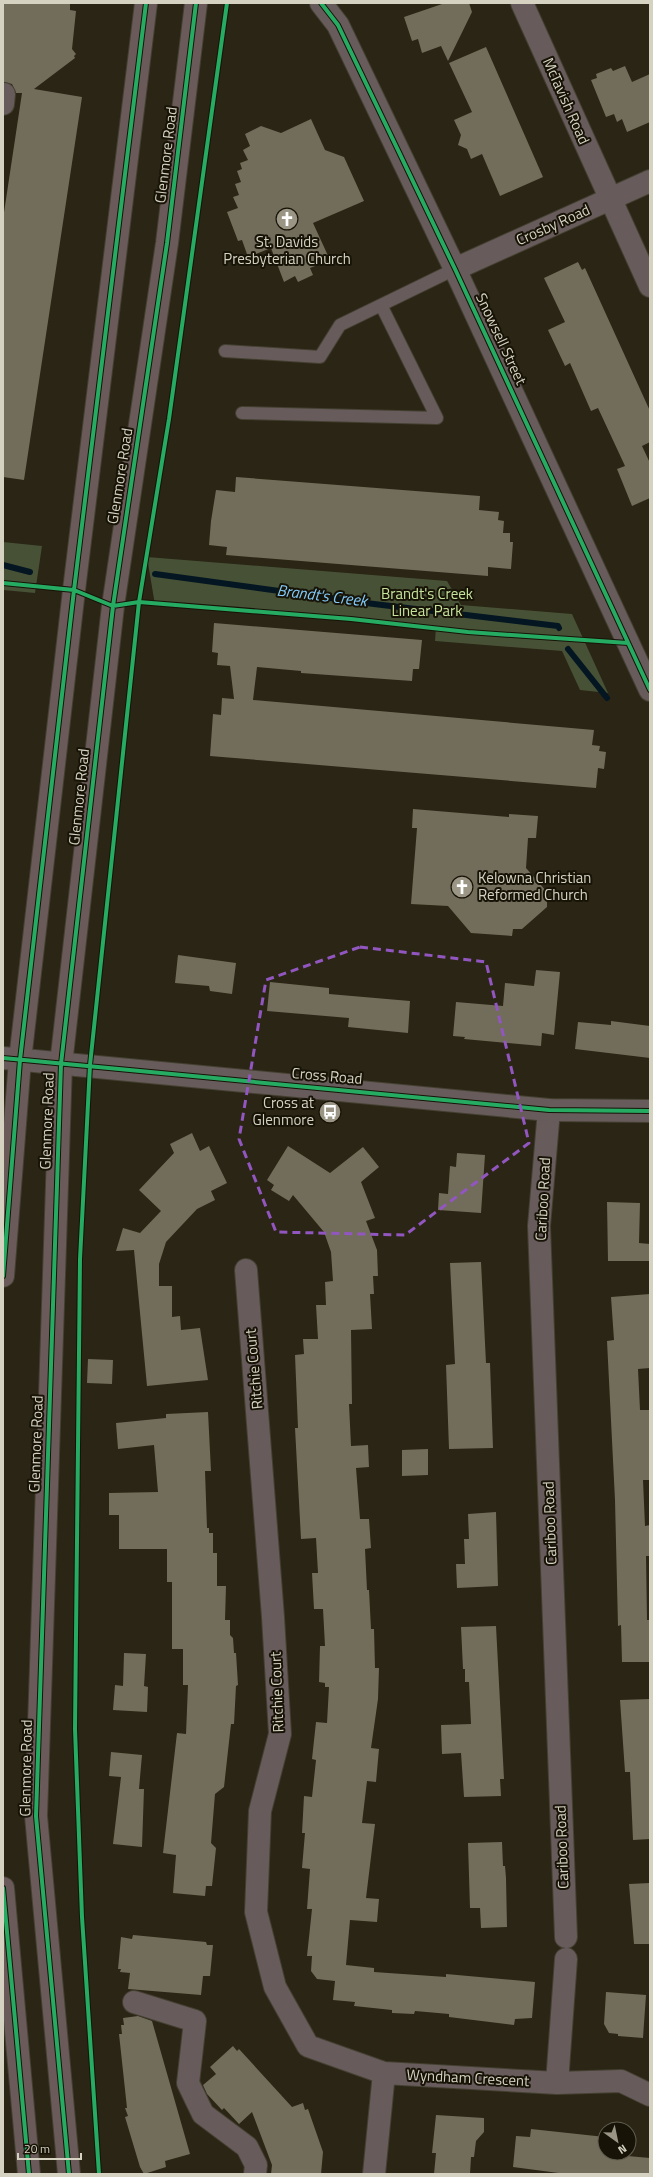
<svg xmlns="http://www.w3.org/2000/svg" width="653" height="2177" viewBox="0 0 653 2177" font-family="'Titillium Web',sans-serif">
	<rect width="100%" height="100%" fill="#2a2514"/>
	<path fill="#475136" d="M 3,542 L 42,546 L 35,593 L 3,590 Z
		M 147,557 L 447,581 L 461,605 L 572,614 L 608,693 L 580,690 L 562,651 L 435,641 L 436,627 L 155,605 Z"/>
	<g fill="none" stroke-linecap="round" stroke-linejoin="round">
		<path stroke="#041621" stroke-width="6" d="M 3,565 L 30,572
			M 155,574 L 374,604 L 558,626 L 559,628
			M 568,649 L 607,698"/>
	</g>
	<path fill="#726c5b" d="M 3,3 L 70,3 L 70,10 L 76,11 L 72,49 L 76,54 L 74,56 L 75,58 L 34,89 L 82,97 L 24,480 L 3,477 L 3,219 L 22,93 L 16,93 L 12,84 L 3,82 Z
		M 445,3 L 469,3 L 472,12 L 448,61 L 441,46 L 422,53 L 418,39 L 412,41 L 404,17 Z
		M 486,47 L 543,177 L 500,196 L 482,154 L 471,159 L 467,149 L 458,145 L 461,135 L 454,120 L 472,112 L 449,63 Z
		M 625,66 L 632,82 L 650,74 L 650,122 L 627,132 L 622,119 L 617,122 L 614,114 L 606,117 L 591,80 L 597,78 L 596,74 L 611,68 L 613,71 Z
		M 311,119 L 325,150 L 344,157 L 364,201 L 313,223 L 330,260 L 310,268 L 313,275 L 298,282 L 295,276 L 284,282 L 271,248 L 248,257 L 242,240 L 238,241 L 227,212 L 238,208 L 233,197 L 239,195 L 235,184 L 241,182 L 237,171 L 242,169 L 240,163 L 248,160 L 243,150 L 250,146 L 245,134 L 261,126 L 281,133 Z
		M 578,262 L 582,270 L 585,268 L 650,411 L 650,442 L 642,446 L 650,463 L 650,498 L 632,506 L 617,469 L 625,466 L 598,408 L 591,411 L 570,363 L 565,366 L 548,330 L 565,322 L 544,278 Z
		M 236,477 L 480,496 L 479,510 L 499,512 L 498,520 L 504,521 L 503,533 L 510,533 L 510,542 L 513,542 L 511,569 L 488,567 L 488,576 L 226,555 L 227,547 L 209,545 L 211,521 L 216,490 L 235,492 Z
		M 214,623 L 422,640 L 419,669 L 413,669 L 412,681 L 301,673 L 301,671 L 257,667 L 253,700 L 594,730 L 592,745 L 600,746 L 599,751 L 606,752 L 604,769 L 598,768 L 596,788 L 210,756 L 213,714 L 221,715 L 222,698 L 234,699 L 230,666 L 217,665 L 218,653 L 212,652 Z
		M 413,809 L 509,817 L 509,814 L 538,816 L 536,838 L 528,838 L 526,868 L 547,892 L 547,907 L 522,929 L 513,929 L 512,936 L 471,933 L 448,906 L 411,904 L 417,828 L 412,828 Z
		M 178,955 L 236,963 L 232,994 L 210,991 L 209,986 L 175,983 Z
		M 536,970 L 560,972 L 554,1035 L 542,1033 L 541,1046 L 464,1039 L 465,1037 L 453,1036 L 456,1002 L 503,1006 L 505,983 L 534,986 Z
		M 270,982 L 329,988 L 329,994 L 410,1001 L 408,1033 L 348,1027 L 349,1018 L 267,1011 Z
		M 611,1021 L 650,1026 L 650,1058 L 575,1049 L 578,1022 L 611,1025 Z
		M 192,1133 L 200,1151 L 209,1146 L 227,1183 L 211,1191 L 215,1200 L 197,1209 L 166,1242 L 159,1264 L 159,1286 L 172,1286 L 172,1317 L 180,1316 L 181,1330 L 200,1328 L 208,1380 L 147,1386 L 134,1250 L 116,1251 L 123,1228 L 140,1233 L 161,1211 L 139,1190 L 174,1153 L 170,1144 Z
		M 288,1146 L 330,1173 L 363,1147 L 379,1167 L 361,1182 L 375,1218 L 366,1221 L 377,1250 L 378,1276 L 373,1276 L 374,1294 L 370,1294 L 372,1329 L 351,1330 L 352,1404 L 349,1404 L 351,1446 L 368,1445 L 369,1467 L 356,1468 L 360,1519 L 369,1519 L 371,1548 L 365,1549 L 367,1590 L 369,1590 L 371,1629 L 374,1629 L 375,1668 L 379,1668 L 378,1699 L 371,1748 L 379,1749 L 376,1782 L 367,1781 L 362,1823 L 375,1824 L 366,1898 L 379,1899 L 377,1922 L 350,1920 L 346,1965 L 374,1968 L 374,1972 L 446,1977 L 446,1974 L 535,1982 L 532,2018 L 515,2019 L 514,2025 L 449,2017 L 449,2014 L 415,2011 L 414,2014 L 392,2013 L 392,2010 L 354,2006 L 355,2002 L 333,2000 L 335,1981 L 317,1979 L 311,1971 L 312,1956 L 307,1956 L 312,1909 L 307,1909 L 310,1869 L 302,1868 L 305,1833 L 302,1833 L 304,1796 L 312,1797 L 316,1760 L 312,1759 L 316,1722 L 327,1723 L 329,1687 L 325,1687 L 325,1683 L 319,1682 L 320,1646 L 325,1646 L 323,1609 L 314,1609 L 312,1573 L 318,1573 L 316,1538 L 301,1539 L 295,1428 L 298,1428 L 295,1355 L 304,1354 L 303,1339 L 318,1339 L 316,1305 L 326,1305 L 325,1282 L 333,1281 L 331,1252 L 324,1232 L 293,1195 L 289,1201 L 271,1190 L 274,1185 L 267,1180 Z
		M 457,1153 L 485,1155 L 481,1213 L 438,1210 L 439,1193 L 448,1194 L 450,1166 L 456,1167 Z
		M 607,1202 L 640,1203 L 639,1243 L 650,1244 L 650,1261 L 608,1261 Z
		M 481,1262 L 486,1363 L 490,1363 L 493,1448 L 449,1449 L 446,1365 L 455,1364 L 450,1263 Z
		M 650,1294 L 650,1368 L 638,1369 L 640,1410 L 649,1410 L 650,1435 L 650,1480 L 643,1480 L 645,1526 L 650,1525 L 650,1556 L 646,1556 L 647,1620 L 650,1620 L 649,1662 L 622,1662 L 621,1625 L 618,1626 L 615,1500 L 607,1341 L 614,1340 L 611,1297 Z
		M 88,1359 L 113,1360 L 112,1384 L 87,1383 Z
		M 208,1412 L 211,1471 L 205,1471 L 207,1528 L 209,1528 L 209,1533 L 213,1533 L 213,1553 L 217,1553 L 217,1586 L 226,1586 L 225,1620 L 230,1620 L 230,1635 L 233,1638 L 234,1653 L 236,1653 L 238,1685 L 236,1686 L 234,1724 L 231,1724 L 224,1787 L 215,1794 L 211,1843 L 216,1848 L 212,1886 L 206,1886 L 205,1896 L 173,1893 L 176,1855 L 163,1853 L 177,1733 L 186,1734 L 188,1685 L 183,1685 L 183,1649 L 172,1649 L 172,1582 L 167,1582 L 167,1549 L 119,1549 L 119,1515 L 109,1515 L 109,1493 L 158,1492 L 154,1445 L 118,1449 L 116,1423 L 166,1418 L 166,1414 Z
		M 428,1449 L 428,1475 L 402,1476 L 402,1450 Z
		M 496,1512 L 498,1586 L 457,1588 L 456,1564 L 465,1564 L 464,1539 L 469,1539 L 468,1514 Z
		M 496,1626 L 504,1779 L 500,1779 L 501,1796 L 464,1797 L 461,1753 L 442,1754 L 441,1725 L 471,1724 L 469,1682 L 465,1682 L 465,1669 L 463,1669 L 461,1627 Z
		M 124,1653 L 146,1654 L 144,1686 L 148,1687 L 147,1712 L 113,1710 L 115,1685 L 123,1686 Z
		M 650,1699 L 650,1839 L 633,1840 L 630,1772 L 625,1772 L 620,1700 Z
		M 111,1752 L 142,1755 L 139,1789 L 144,1789 L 142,1847 L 113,1844 L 121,1777 L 109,1776 Z
		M 502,1842 L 503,1866 L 505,1866 L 506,1878 L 507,1927 L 481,1928 L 480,1908 L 470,1908 L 468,1843 Z
		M 650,1883 L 650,1944 L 634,1944 L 629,1884 Z
		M 133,1935 L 206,1942 L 207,1945 L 213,1945 L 210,1976 L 203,1976 L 201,1995 L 128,1989 L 130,1973 L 120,1972 L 121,1969 L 118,1969 L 121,1937 L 132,1939 Z
		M 606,1992 L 646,1995 L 643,2038 L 618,2036 L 618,2034 L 609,2033 L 604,2024 Z
		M 138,2016 L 152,2021 L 190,2154 L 165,2161 L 166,2167 L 144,2174 L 140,2167 L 125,2117 L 128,2116 L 125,2108 L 127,2108 L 119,2034 L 122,2034 L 121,2025 L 124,2025 L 123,2018 Z
		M 233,2046 L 237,2051 L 239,2049 L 292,2107 L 303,2103 L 305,2110 L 308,2109 L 323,2152 L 321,2174 L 271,2174 L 272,2165 L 252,2112 L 239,2124 L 224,2108 L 222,2110 L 207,2094 L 203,2085 L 216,2074 L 210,2067 Z
		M 436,2115 L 484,2118 L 484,2132 L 476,2141 L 474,2157 L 471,2157 L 470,2174 L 434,2174 L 436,2153 L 432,2153 Z
		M 531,2129 L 605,2137 L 605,2154 L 650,2158 L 650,2174 L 566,2174 L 513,2167 L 516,2136 L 530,2137 Z"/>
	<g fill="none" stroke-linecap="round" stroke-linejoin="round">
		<g stroke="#444031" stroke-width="14">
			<path id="service" d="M 225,351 L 320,357 L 340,325 L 455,269
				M 242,413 L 437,418 L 381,305"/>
		</g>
		<g stroke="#444031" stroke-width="24">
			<path id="minor" d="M 321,3 L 338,25 L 455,269 L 650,690
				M 522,3 L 650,286
				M 3,104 L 4,94
				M 455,269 L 650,181
				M 549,1110 L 539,1226 L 566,1937
				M 246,1270 L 273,1617 L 280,1734 L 260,1811 L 256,1912 L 275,1987 L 308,2046 L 384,2073
				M 134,2002 L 195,2021 L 188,2083 L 203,2114 L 247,2147 L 256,2165 L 255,2174
				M 557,2083 L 566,1959
				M 374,2174 L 384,2073 L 557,2083 L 621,2081 L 650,2095"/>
		</g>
		<g stroke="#444031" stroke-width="24">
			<path id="tertiary" d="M 3,1058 L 549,1110 L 650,1111"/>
		</g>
		<g stroke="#444031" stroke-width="24">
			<path id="secondary" d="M 3,1276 L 20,1060 L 74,590 L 146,3
				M 3,1888 L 29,2174
				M 69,2174 L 36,1816 L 61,1064 L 113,606 L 167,243 L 196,3"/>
		</g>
		<use href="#service" stroke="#675b5b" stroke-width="12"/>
		<use href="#minor" stroke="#675b5b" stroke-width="22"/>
		<use href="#tertiary" stroke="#675b5b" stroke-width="22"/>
		<use href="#secondary" stroke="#6a5b5a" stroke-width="22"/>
		<g stroke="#171307" stroke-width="6">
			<path id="cycleway" d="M 321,3 L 338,25 L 455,269 L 650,690
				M 3,583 L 74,590 L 113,606 L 139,602 L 351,619 L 468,632 L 628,643
				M 3,1058 L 549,1110 L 650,1111
				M 3,1276 L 20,1060 L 74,590 L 146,3
				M 3,1888 L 29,2174
				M 69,2174 L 36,1816 L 61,1064 L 113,606 L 167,243 L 196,3
				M 99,2174 L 82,1917 L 75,1729 L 80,1259 L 90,1065 L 139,602 L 169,419 L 227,3"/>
		</g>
		<use href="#cycleway" stroke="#26ab63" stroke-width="4"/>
	</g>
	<path fill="none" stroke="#9256c0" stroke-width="3" stroke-dasharray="8 5" stroke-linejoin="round" d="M 360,947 L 486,962 L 529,1143 L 405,1235 L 276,1232 L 239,1139 L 266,980 Z"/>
	<defs>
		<g id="church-disc" transform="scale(1.15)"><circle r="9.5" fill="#9a9584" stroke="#171307"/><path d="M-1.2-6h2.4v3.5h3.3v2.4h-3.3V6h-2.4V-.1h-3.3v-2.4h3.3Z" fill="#fff"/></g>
		<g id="bus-disc" transform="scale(1.15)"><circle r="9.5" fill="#9a9584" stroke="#171307"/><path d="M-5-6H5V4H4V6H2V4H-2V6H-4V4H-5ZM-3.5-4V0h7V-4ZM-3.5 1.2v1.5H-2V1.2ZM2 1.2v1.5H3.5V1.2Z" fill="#fff"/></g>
	</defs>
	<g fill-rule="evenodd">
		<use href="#church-disc" x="287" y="219"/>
		<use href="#church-disc" x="462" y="887"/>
		<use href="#bus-disc" x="330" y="1112"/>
	</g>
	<g text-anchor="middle" stroke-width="4" stroke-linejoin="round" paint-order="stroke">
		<g font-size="15" fill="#d6d2c1" stroke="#171307">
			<text transform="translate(566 101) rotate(66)" y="5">McTavish Road</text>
			<text transform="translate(166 155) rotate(-83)" y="5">Glenmore Road</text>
			<text transform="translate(553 225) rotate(-24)" y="5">Crosby Road</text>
			<text transform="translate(501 339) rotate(65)" y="5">Snowsell Street</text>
			<text transform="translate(120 476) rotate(-81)" y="5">Glenmore Road</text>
			<text transform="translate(79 797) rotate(-84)" y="5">Glenmore Road</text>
			<text transform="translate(327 1076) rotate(5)" y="5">Cross Road</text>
			<text transform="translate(47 1121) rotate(-88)" y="5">Glenmore Road</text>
			<text transform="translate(543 1199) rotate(-87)" y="5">Cariboo Road</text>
			<text transform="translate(254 1369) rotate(-95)" y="5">Ritchie Court</text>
			<text transform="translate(36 1444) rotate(-88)" y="5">Glenmore Road</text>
			<text transform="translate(550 1523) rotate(-92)" y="5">Cariboo Road</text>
			<text transform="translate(277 1692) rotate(-92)" y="5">Ritchie Court</text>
			<text transform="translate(26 1768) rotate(-89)" y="5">Glenmore Road</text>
			<text transform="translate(562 1847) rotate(-92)" y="5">Cariboo Road</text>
			<text transform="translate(468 2078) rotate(3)" y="5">Wyndham Crescent</text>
		</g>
		<g font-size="15" fill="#d6d2c1" stroke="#171307">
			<text x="287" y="247">St. Davids<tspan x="287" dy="17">Presbyterian Church</tspan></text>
			<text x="478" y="883" text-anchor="start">Kelowna Christian<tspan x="478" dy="17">Reformed Church</tspan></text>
			<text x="314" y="1108" text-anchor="end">Cross at<tspan x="314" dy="17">Glenmore</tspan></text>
		</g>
		<g font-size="15" fill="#c6e39c" stroke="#171307">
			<text x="427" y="599">Brandt's Creek<tspan x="427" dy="17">Linear Park</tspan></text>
		</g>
		<g font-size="16" font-style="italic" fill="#82cbfa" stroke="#171307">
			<text transform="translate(322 595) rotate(7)" y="6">Brandt's Creek</text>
		</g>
	</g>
	<rect width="653" height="2177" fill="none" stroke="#d6d2c1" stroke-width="8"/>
	<g transform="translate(617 2141) rotate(147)"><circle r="19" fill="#171307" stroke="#635f51"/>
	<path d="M0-3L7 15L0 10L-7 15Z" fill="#9a9584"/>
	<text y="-6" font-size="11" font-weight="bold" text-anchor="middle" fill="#d6d2c1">N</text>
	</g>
	<path d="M18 2153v6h63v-6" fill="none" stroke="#d6d2c1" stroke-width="2"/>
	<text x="24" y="2153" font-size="12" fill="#d6d2c1" stroke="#171307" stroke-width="3" paint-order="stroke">20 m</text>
</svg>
